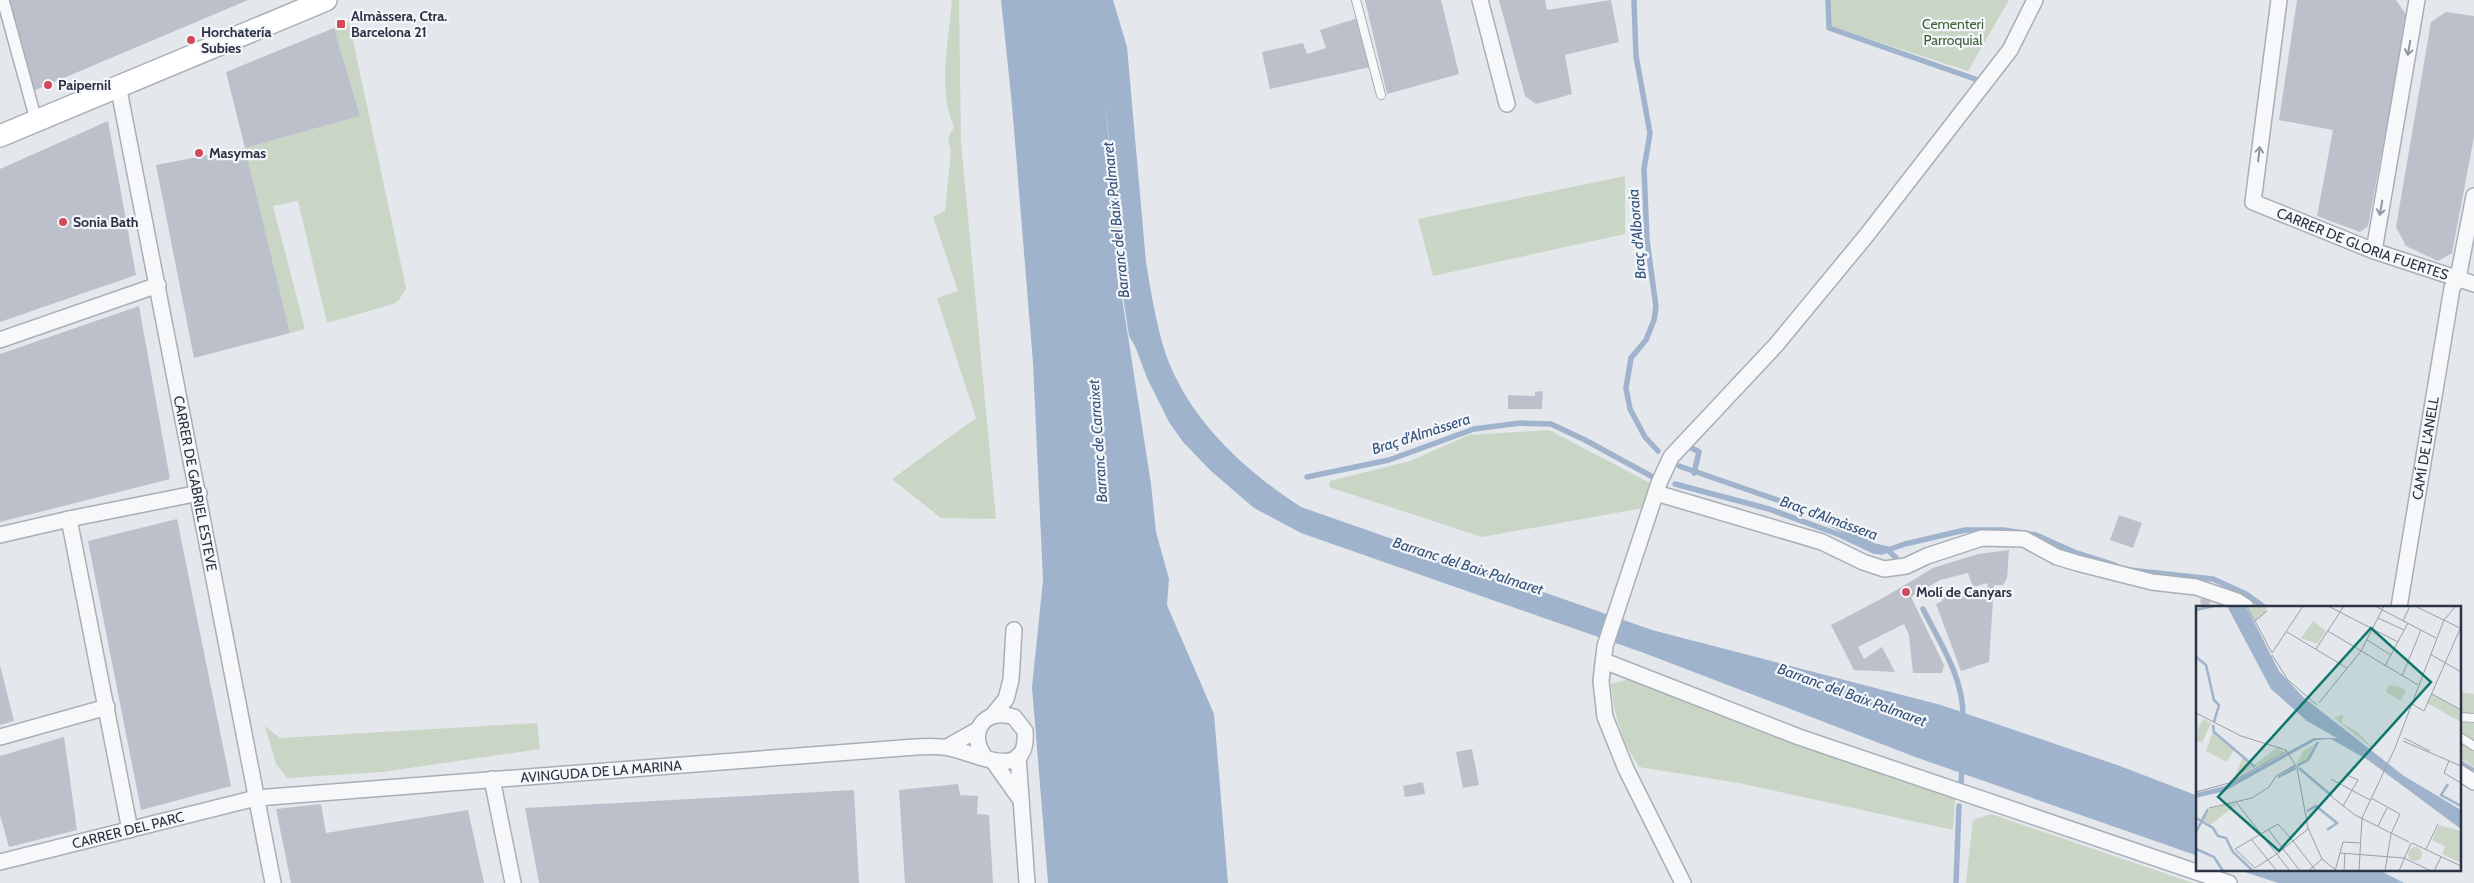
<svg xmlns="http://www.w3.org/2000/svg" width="2474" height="883" viewBox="0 0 2474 883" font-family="Cabin,sans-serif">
	<rect width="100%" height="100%" fill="#e4e7ec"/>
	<path fill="#c9d6c5" d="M 952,0 L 959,0 L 961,142 L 996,519 L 941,518 L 892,479 L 976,418 L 937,298 L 958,291 L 933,217 L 945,211 L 951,151 L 948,138 L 954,127 C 937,89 949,40 952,0 Z
		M 1829,0 L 2009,0 L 1968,71 L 1830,26 Z
		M 349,22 L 406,288 L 399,300 L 393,304 L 327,323 L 298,201 L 273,206 L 305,329 L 290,333 L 245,148 L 360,116 L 334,28 Z
		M 1625,176 L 1625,234 L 1433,276 L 1418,219 Z
		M 1549,430 L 1650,483 L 1643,508 L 1482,537 L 1329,487 L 1330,481 L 1410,461 L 1469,435 Z
		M 1629,679 L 1751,727 L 1955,799 L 1953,830 L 1739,783 L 1639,767 C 1621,737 1615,720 1611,684 Z
		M 2460,692 L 2474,694 L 2474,767 L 2460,758 Z
		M 537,723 L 540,749 L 382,772 L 287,778 L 276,764 L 265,726 L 280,738 Z
		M 1991,814 L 2193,883 L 1966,883 L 1973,820 Z"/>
	<path fill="#9fb4cc" d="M 1001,0 L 1113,0 L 1127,47 L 1146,262 C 1151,292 1156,323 1165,352 C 1188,419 1244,470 1301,507 L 1652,630 L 1941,705 L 2120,766 L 2198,796 L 2198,856 L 1918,758 L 1644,653 L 1301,533 L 1254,508 L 1211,471 L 1183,442 L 1169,422 L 1147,378 L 1135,346 L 1129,336 L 1122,291 L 1105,97 L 1121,291 L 1151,484 L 1156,532 L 1169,579 L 1167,605 L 1214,714 L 1228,883 L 1048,883 L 1032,687 L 1043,580 L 1033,363 L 1012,105 Z
		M 2236,869 L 2377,869 L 2404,883 L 2278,883 Z"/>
	<path fill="#e4e7ec" d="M 1105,97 L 1122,291 L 1129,336 L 1121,291 Z"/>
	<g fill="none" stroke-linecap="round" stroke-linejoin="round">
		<path stroke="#9fb4cc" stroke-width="5.5" d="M 1634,0 L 1636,56 L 1650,133 L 1644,169 L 1647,240 L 1656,307 L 1654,320 L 1646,340 L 1631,358 L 1626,388 L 1630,409 L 1645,437 L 1658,451
			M 1828,0 L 1829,28 L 1975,79
			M 1690,447 L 1699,452 L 1694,473
			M 1679,466 L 1798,507 L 1874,546 L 1887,549 L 1897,559
			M 1307,477 L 1389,460 L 1474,429 L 1520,423 L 1551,424 L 1585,440 L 1651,476
			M 1675,484 L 1769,509 L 1840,535 L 1874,551 L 1882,552 L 1905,544 L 1965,530 L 2004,530 L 2036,535 L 2074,552 L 2115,565
			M 2129,570 L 2213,579 L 2246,594 L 2264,607
			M 1923,609 C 1940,643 1964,678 1963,718
			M 2460,763 L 2474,771
			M 1961,784 L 1962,767
			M 1956,883 L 1959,806"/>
	</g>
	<path fill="#bbc0ca" d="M 9,0 L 248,0 L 33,91 Z
		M 1365,0 L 1441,0 L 1459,74 L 1387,94 Z
		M 1499,0 L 1545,0 L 1547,10 L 1611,0 L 1619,42 L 1565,55 L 1572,94 L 1536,104 L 1525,96 Z
		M 2297,0 L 2396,0 L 2407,16 L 2368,226 L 2360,232 L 2317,216 L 2333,130 L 2279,120 Z
		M 2446,12 L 2474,16 L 2474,137 L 2452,253 L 2438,261 L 2406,246 L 2396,227 L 2431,22 Z
		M 1358,18 L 1371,67 L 1270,89 L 1262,52 L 1303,43 L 1307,54 L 1326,48 L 1320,30 Z
		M 334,28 L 360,116 L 245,148 L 226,72 Z
		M 108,121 L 136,275 L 0,322 L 0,169 Z
		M 245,148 L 290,333 L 194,358 L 156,165 Z
		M 139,306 L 170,479 L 0,522 L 0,354 Z
		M 1543,391 L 1542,409 L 1508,409 L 1508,395 L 1535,396 L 1535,392 Z
		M 2119,515 L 2142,523 L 2133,548 L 2110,540 Z
		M 177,519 L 231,786 L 141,810 L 88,541 Z
		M 2009,550 L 2007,578 L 2003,585 L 1994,585 L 1989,662 L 1961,671 L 1936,604 L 1942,601 L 1941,595 L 1973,587 L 1975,596 L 1987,593 L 1988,583 L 1973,587 L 1968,573 L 1940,580 L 1911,597 L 1944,665 L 1942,673 L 1913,673 L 1909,635 L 1904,624 L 1858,647 L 1864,659 L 1882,647 L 1895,672 L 1854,670 L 1831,625 L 1883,598 L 1933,568 L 1978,554 Z
		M 2202,599 L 2210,601 L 2210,604 L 2202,607 L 2200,600 Z
		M 0,665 L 14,721 L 0,725 Z
		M 64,737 L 77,830 L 9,847 L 0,815 L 0,756 Z
		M 1472,749 L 1479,785 L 1463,788 L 1456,752 Z
		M 1423,782 L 1425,794 L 1405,797 L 1403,786 Z
		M 958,784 L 960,795 L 978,796 L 977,814 L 989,815 L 993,883 L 905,883 L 899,790 Z
		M 854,790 L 859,883 L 539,883 L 525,808 Z
		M 321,804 L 326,833 L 468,810 L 484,883 L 291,883 L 276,809 Z"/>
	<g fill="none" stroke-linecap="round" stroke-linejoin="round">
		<g stroke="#a9aeb7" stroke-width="10">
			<path id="service" d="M 1356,0 L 1381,95
				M 2460,717 L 2474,718
				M 2460,737 L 2474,746"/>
		</g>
		<g stroke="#a9aeb7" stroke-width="14">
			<path id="pedestrian" d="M 3,0 L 36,120"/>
		</g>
		<g stroke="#a9aeb7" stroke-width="18">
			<g id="minor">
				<path d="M 1480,0 L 1507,104"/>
				<path id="s1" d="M 2279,0 L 2253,202 L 2374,251 L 2474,284"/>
				<path id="s2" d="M 118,85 L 273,883"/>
				<path d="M 2374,251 L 2417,0"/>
				<path d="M 0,340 L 158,285"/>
				<path d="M 1656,493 L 1822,542 L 1863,562 L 1884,569 L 1906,566 L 1927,556 L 1982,538 L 2024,539 L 2057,557 L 2077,563 L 2152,582 L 2196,587 L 2237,601 L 2246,607"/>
				<path d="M 69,519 L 130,830"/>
				<path d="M 0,535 L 69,519 L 199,493"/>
				<path id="s3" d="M 2399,607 L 2452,288 L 2458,278 L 2474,196"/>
				<path d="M 1604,661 L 1799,737 L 2229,883"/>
				<path d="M 992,716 L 1006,699 L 1011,680 L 1014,630"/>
				<path d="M 0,737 L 107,707"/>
				<path d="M 947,747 L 979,729"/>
				<path d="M 1018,756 L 1027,883"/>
				<path d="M 993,761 L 1020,799"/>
				<path d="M 2460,773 L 2474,782"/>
				<path d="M 492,779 L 513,883"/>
				<path id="s4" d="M 0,862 L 256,798 L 902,748 C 917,747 934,745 949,748 C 975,753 1029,784 1025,731 L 1014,717 C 985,707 966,732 985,757"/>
				<path d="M 1683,883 L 1626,769 L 1605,717 L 1601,681 L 1605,646 L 1659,483 L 1671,457 L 1776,345 L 1866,236 L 2010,50 L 2035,0"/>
			</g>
		</g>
		<g stroke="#a9aeb7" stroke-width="24">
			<path id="secondary" d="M 0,136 L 326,0"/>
		</g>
		<use href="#service" stroke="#f7f8fa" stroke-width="8"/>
		<use href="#pedestrian" stroke="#f7f8fa" stroke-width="11"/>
		<use href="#minor" stroke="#f7f8fa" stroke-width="15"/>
		<use href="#secondary" stroke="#fff" stroke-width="21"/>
	</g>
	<defs><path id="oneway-shaft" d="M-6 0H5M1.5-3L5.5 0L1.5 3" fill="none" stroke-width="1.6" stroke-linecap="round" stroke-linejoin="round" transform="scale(1.25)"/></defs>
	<g stroke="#9196a0">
		<use href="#oneway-shaft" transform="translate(2409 48) rotate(100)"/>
		<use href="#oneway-shaft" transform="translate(2259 154) rotate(-83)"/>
		<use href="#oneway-shaft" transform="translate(2381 208) rotate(100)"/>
	</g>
	<g fill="#d1495b" stroke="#f4f6f9" stroke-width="2">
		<rect x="336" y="19" width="10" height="10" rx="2.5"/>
		<circle cx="191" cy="40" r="5"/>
		<circle cx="48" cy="85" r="5"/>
		<circle cx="199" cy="153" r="5"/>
		<circle cx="63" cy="222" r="5"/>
		<circle cx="1906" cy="592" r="5"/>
	</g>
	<g text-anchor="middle" stroke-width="4.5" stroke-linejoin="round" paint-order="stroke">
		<g font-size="14" font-weight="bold" fill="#2b3445" stroke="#f4f6f9" text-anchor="start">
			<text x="351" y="21">Almàssera, Ctra.<tspan x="351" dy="16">Barcelona 21</tspan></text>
			<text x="201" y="37">Horchatería<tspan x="201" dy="16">Subies</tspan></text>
			<text x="58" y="90">Paipernil</text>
			<text x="209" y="158">Masymas</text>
			<text x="73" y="227">Sonia Bath</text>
			<text x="1916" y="597">Molí de Canyars</text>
		</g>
		<g font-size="14" fill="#3f6138" stroke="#f4f6f9">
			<text x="1953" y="29">Cementeri<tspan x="1953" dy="16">Parroquial</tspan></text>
		</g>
		<g font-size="14" fill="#2b3445" stroke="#f4f6f9">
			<text dy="5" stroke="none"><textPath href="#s1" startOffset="321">CARRER DE GLORIA FUERTES</textPath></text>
			<text dy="5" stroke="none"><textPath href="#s3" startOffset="161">CAMÍ DE L'ANELL</textPath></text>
			<text dy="5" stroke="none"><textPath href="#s2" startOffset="406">CARRER DE GABRIEL ESTEVE</textPath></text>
			<text dy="5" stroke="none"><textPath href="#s4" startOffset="610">AVINGUDA DE LA MARINA</textPath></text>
			<text dy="5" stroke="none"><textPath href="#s4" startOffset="132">CARRER DEL PARC</textPath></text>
		</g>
		<g font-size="15" font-style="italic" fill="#34527a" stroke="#f4f6f9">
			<text transform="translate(1116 220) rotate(-96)" y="5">Barranc del Baix Palmaret</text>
			<text transform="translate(1637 234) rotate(-95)" y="5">Braç d'Alboraia</text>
			<text transform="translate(1421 434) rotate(-18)" y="5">Braç d'Almàssera</text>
			<text transform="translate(1098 441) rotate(-94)" y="5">Barranc de Carraixet</text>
			<text transform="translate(1829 518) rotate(20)" y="5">Braç d'Almàssera</text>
			<text transform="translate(1468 566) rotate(18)" y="5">Barranc del Baix Palmaret</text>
			<text transform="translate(1852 695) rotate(20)" y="5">Barranc del Baix Palmaret</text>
		</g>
	</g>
	<g transform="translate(2196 606)">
		<rect width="265" height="265" fill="#e4e7ec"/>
		<path d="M 52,0 L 69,0 L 71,5 L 59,14 ZM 117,15 L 130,25 L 121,38 L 105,32 ZM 194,76 L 210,84 L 205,94 L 212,99 L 190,86 L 193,79 L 204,82 ZM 236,88 L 265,105 L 265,116 L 231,97 ZM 147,108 L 146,117 L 163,127 L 178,144 L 138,112 ZM 7,113 L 15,117 L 6,137 L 0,134 L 0,127 ZM 17,126 L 39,142 L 31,156 L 10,145 ZM 120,137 L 110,156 L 100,159 L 107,145 ZM 82,141 L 88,146 L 60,161 L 58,159 ZM 47,151 L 57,162 L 38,173 L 38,172 ZM 38,196 L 40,199 L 14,219 L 5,212 L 13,203 ZM 243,219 L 265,225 L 265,257 L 246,248 L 249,240 L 236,234 ZM212 248a7 7 0 1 1 14 0a7 7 0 1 1-14 0Z" fill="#c9d6c5"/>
		<path d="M 31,0 L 50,0 L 83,65 L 107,91 L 208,170 L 265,204 L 265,223 L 172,154 L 135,133 L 120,134 L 29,185 L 0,192 L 0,187 L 29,180 L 118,132 L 141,132 L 111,115 L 75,83 Z" fill="#9fb4cc"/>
		<path fill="none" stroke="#9fb4cc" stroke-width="2.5" d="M 0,4 L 18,0M 0,51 L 10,59 L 18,94 L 23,99 L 18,116M 17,119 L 18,126 L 59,161M 101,160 L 112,154 L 122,136M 103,162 L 136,190M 86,169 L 99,161M 82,171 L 100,162M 252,178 L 245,189 L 265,200M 111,205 L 120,200 L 141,217 L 131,224M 0,212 L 17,222 L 22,230 L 30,232 L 37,246 L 57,265M 0,226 L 12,203M 0,243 L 18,251 L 27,265"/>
		<path fill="none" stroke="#9a9fa9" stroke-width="1" d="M 51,0 L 76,47M 132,0 L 202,36M 179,0 L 240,32M 219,0 L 264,22M 182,12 L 208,24M 59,15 L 71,5M 207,15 L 214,0M 132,25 L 222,79M 91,26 L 151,62M 171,34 L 195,49M 120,43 L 148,0M 76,47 L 107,0M 234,48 L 265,66M 76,49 L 92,74 L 121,99M 189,60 L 212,17M 206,70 L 225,24M 236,88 L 265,104M 123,97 L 165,45 L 188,0M 216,98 L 228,105 L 264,23M 0,107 L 45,130 L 90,144 L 101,162 L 112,222 L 126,253 L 141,265M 208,132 L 234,145M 207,135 L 265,160M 253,155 L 248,167 L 265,177M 135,173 L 174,194M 0,186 L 33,177 L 91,145M 136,191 L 159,209 L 213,236M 175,192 L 204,208 L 195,228 L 189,265M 40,196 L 94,265M 147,200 L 162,174 L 151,169M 13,202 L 56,192 L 73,181 L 80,170 L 99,159M 182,220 L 191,202M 72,223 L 104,265M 112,223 L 82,247 L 59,262 L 39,243 L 82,218 L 97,235 L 120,265M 55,233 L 81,265M 216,237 L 265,260M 230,243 L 242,218M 144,247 L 208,252M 208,252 L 235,265M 112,265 L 126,253M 139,265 L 147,236 L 165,237M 148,265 L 149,247M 163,265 L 166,212 L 199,142 L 248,14 L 260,0M 203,265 L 215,237M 238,265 L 245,251"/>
		<path fill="#0f766e" fill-opacity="0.15" stroke="#0f766e" stroke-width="2.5" d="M 175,22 L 235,76 L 83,245 L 22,191 Z"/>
		<rect width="265" height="265" fill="none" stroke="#2b3445" stroke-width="2.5"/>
	</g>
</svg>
